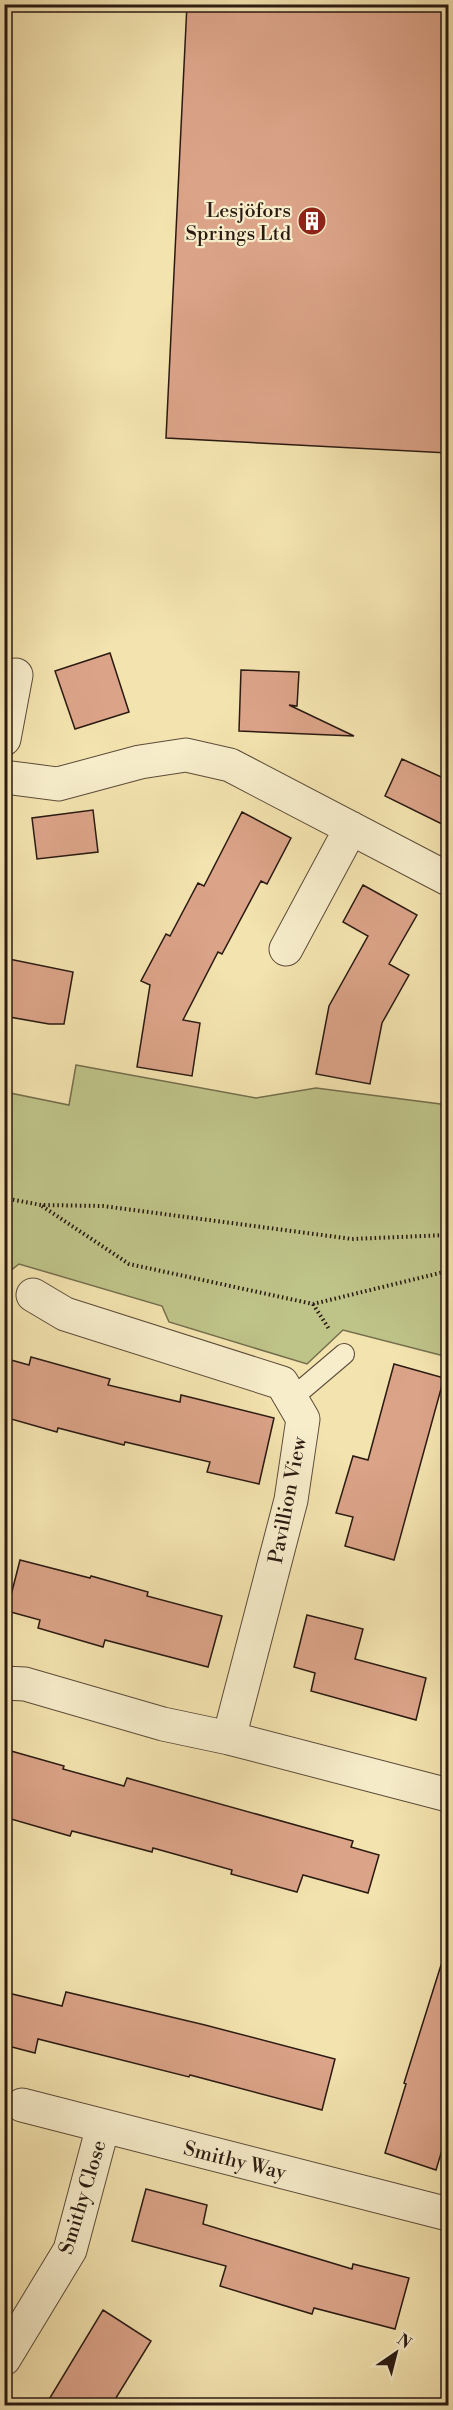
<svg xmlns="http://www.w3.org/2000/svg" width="453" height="2410" viewBox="0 0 453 2410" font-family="'Libre Bodoni',serif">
	<rect width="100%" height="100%" fill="#f3e3af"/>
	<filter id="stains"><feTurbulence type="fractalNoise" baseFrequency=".00333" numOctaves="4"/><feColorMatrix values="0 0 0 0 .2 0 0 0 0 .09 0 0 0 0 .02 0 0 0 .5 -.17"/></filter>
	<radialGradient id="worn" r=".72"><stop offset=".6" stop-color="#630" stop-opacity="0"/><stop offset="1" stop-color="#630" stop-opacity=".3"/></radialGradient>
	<path fill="#bec388" stroke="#746e4d" stroke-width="1.5" d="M 76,1065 L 256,1098 L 316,1088 L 448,1105 L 448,1357 L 343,1330 L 307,1364 L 169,1322 L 162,1306 L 19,1264 L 5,1275 L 5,1092 L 69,1105 Z"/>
	<path fill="#dba388" stroke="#2a1a12" stroke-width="1.5" d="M 187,4 L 448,4 L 448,453 L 166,438 Z
		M 110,653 L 129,712 L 75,729 L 55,671 Z
		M 241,670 L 299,672 L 297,706 L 289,705 L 354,736 L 239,731 Z
		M 402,759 L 448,780 L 448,827 L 385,796 Z
		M 93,810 L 98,852 L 37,859 L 32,818 Z
		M 242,812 L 291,838 L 267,884 L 261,881 L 222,954 L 218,952 L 183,1020 L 200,1023 L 192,1076 L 137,1067 L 150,985 L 141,981 L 166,934 L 170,936 L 198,883 L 204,886 Z
		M 363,885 L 417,915 L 389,964 L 409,975 L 382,1023 L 370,1084 L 316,1074 L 329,1006 L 368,936 L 343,922 Z
		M 4,958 L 73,972 L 64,1024 L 49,1024 L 4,1016 Z
		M 31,1357 L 110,1379 L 108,1385 L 180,1402 L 181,1395 L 274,1418 L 259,1484 L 207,1472 L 210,1462 L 125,1442 L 124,1445 L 58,1428 L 57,1432 L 4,1417 L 4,1358 L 29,1365 Z
		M 394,1364 L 444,1378 L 394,1560 L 345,1546 L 353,1517 L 336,1513 L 353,1456 L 368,1460 Z
		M 20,1560 L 90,1578 L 91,1576 L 148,1592 L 147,1596 L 222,1616 L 208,1667 L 105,1640 L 103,1647 L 38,1628 L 40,1620 L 7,1611 Z
		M 307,1615 L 363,1629 L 355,1659 L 426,1678 L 416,1720 L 311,1691 L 315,1673 L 294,1667 Z
		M 4,1749 L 64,1766 L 63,1769 L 124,1786 L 127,1778 L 353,1841 L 351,1847 L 379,1855 L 368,1893 L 303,1875 L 297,1892 L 231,1874 L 232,1870 L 153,1848 L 152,1852 L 72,1831 L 70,1836 L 4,1817 Z
		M 441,1965 L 448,1966 L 448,2130 L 436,2170 L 385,2153 L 406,2084 L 404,2083 Z
		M 4,1992 L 62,2006 L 66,1992 L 205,2025 L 335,2059 L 322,2110 L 190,2075 L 189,2077 L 38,2039 L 35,2053 L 4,2045 Z
		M 146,2189 L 207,2205 L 203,2224 L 352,2269 L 353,2264 L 409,2278 L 395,2329 L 314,2308 L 312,2314 L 220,2286 L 226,2266 L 132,2241 Z
		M 103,2310 L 151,2341 L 111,2406 L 45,2406 Z"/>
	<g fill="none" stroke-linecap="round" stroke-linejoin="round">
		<g stroke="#5c4c39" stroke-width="22">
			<path id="service" d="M 291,1399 L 344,1354"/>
		</g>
		<g stroke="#5c4c39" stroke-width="35">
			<path id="minor" d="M 4,739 L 16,675
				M 4,777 L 58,784 L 140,762 L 186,755 L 230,765 L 448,879
				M 286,949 L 351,828
				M 33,1295 L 65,1314 L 282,1383 L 303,1419 L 291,1500 L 229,1738
				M 4,1683 L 25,1684 L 163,1724 L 229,1738 L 448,1795
				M 22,2105 L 448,2214
				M 4,2359 L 70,2250 L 103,2126"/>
		</g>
		<path stroke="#2a1a12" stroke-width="4" stroke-dasharray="1.5 3" stroke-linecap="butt" d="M 4,1198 L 41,1205 L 103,1206 L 352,1239 L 448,1235
			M 42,1206 L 129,1264 L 313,1304 L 448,1271
			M 313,1304 L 329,1329"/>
		<use href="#service" stroke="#f7edcb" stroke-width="20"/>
		<use href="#minor" stroke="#f7edcb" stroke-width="33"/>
	</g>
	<defs>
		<g id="building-disc" transform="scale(1.5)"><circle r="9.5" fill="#8f2418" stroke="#f7edcb"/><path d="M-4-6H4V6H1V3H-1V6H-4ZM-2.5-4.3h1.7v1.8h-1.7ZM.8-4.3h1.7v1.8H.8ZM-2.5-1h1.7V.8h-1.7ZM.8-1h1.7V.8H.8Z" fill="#fff"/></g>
	</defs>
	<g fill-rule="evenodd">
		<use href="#building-disc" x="312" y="221"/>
	</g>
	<g text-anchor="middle" stroke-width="4.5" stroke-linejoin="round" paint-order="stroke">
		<g font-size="20" fill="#2a1a12" stroke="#f7edcb" text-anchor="end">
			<text x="291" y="217">Lesjöfors<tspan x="291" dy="23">Springs Ltd</tspan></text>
		</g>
		<g font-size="20" fill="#2a1a12" stroke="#f7edcb">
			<text transform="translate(287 1500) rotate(-79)" y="7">Pavillion View</text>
			<text transform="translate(235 2160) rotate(14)" y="7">Smithy Way</text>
			<text transform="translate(82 2197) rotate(-73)" y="7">Smithy Close</text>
		</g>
	</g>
	<rect width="453" height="2410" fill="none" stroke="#f3e3af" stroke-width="24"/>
	<rect x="6" y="6" width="441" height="2398" fill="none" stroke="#2a1a12" stroke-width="3"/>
	<rect x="12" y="12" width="429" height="2386" fill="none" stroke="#2a1a12" stroke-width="1.5"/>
	<g transform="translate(396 2353) rotate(35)" stroke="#f7edcb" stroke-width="4.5" paint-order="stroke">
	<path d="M0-4.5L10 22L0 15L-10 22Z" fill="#2a1a12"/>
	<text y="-9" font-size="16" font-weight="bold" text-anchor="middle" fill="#2a1a12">N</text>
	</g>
	<rect width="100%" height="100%" filter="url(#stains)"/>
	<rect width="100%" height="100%" fill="url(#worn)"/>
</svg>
